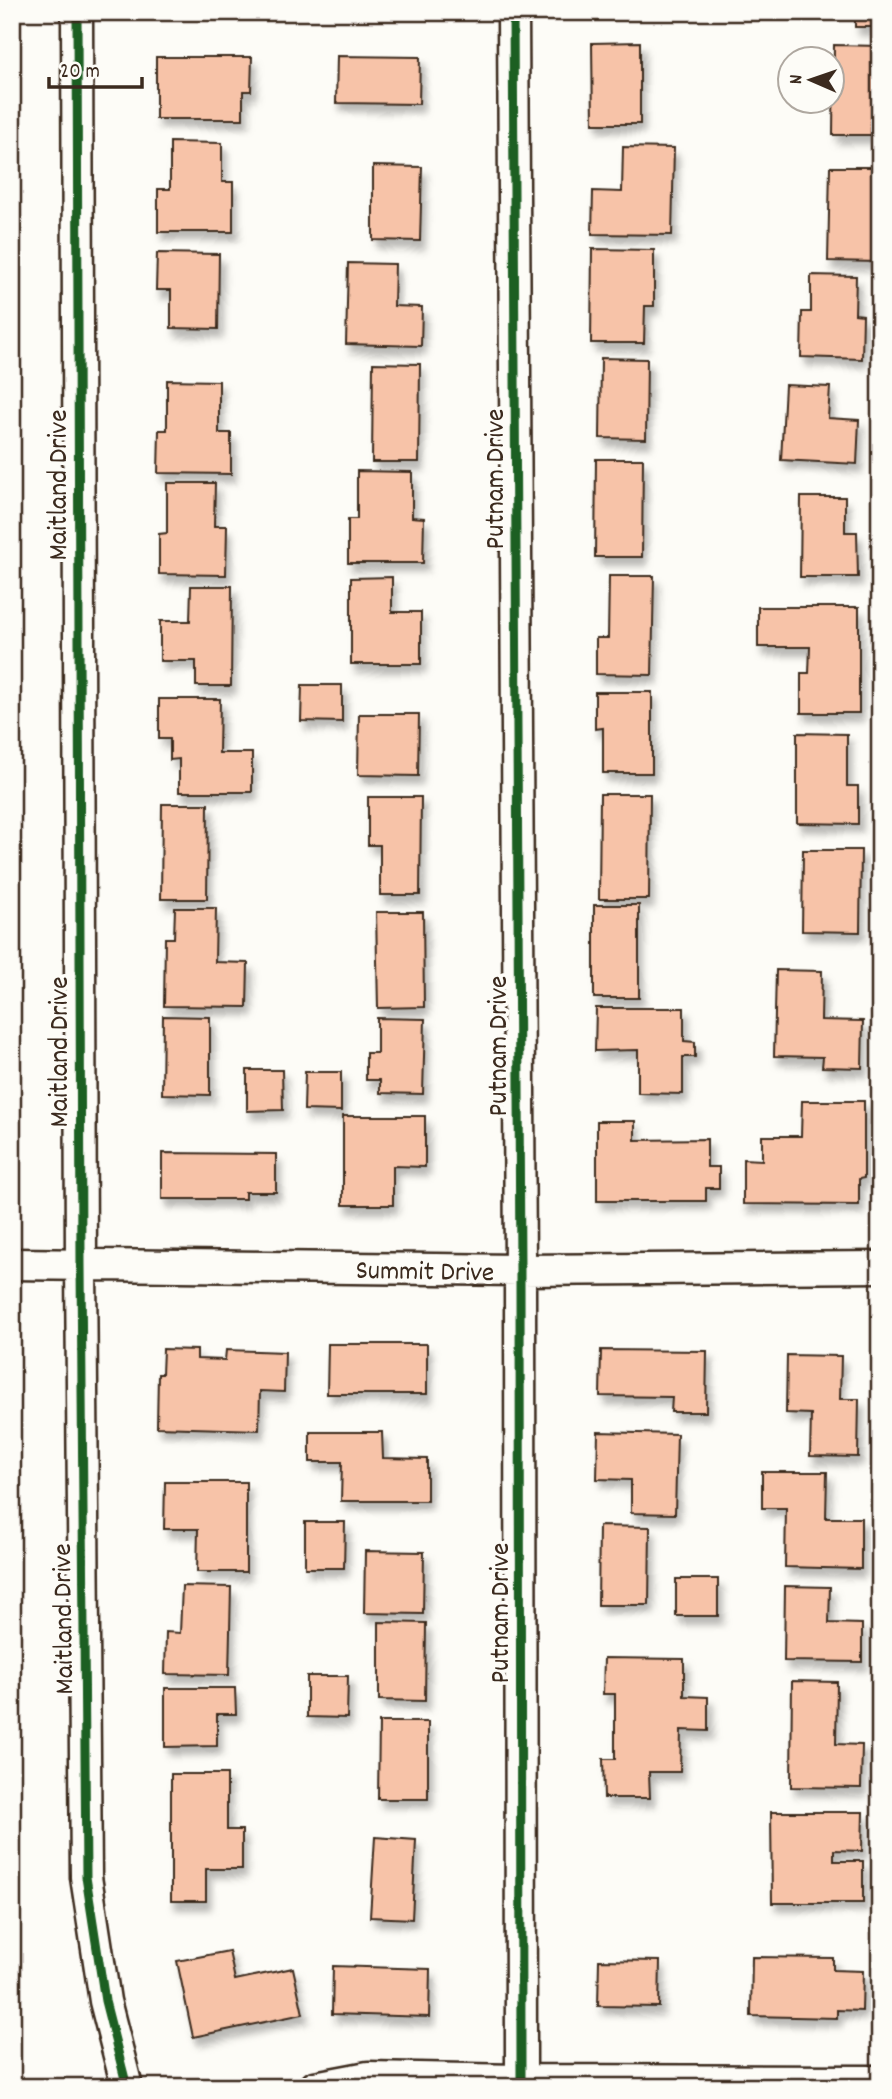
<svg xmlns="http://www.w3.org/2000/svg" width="892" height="2099" viewBox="0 0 892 2099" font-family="Dekko,sans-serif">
	<defs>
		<filter id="shadow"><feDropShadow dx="4.5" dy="8" stdDeviation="3.5" flood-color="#0004"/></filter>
	</defs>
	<rect width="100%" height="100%" fill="#fdfcf7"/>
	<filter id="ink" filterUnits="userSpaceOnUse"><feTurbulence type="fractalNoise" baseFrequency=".0143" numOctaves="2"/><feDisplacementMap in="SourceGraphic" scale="14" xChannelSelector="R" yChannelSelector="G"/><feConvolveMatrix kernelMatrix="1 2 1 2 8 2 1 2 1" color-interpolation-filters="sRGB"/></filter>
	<g filter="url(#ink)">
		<path fill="#f7c3a8" stroke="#3b2a1e" stroke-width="2" filter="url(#shadow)" d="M 855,12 L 880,12 L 880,27 L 855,27 Z
			M 640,42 L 640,124 L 593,124 L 592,43 Z
			M 834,45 L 880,46 L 880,135 L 833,135 Z
			M 337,56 L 420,57 L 419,104 L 336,103 Z
			M 156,57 L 252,57 L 251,91 L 243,91 L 243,119 L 156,119 Z
			M 170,142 L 222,143 L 222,182 L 233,182 L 233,232 L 158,232 L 158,189 L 170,189 Z
			M 623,147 L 674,148 L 672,235 L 592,234 L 593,191 L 622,192 Z
			M 373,166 L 422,167 L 420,241 L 373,240 Z
			M 830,167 L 880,167 L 880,262 L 828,261 Z
			M 592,249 L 654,250 L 654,306 L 645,306 L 644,343 L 591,343 Z
			M 157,253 L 219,254 L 218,329 L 171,328 L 171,290 L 156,290 Z
			M 348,263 L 395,264 L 394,306 L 422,307 L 421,346 L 346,344 Z
			M 811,275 L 856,276 L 855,314 L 863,315 L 862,359 L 801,357 L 802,312 L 811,312 Z
			M 601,358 L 647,359 L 646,439 L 600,438 Z
			M 373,363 L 420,364 L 419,462 L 372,462 Z
			M 167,380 L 219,381 L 219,433 L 231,433 L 231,474 L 158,473 L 159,430 L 167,430 Z
			M 785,385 L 830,387 L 828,418 L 859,420 L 857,464 L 781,460 Z
			M 596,459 L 643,459 L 642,557 L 595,557 Z
			M 357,471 L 412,472 L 412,517 L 424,518 L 423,563 L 348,563 L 348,519 L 357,519 Z
			M 167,483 L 215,483 L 214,526 L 227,526 L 226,575 L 159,574 L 159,534 L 167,533 Z
			M 801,497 L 845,497 L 845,532 L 857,532 L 858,577 L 800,577 Z
			M 609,576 L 654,576 L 652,675 L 596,674 L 596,638 L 608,638 Z
			M 392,577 L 392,612 L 421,612 L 421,664 L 351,664 L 351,578 Z
			M 191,586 L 232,586 L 231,686 L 196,686 L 196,661 L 160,661 L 160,621 L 190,621 Z
			M 758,607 L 859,607 L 859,713 L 801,713 L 801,673 L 809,673 L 810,647 L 758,647 Z
			M 302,685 L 342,685 L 342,722 L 301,721 Z
			M 595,692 L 652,692 L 652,773 L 603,773 L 603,728 L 595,729 Z
			M 159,699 L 220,699 L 219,753 L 252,753 L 252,792 L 179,792 L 179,759 L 170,760 L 170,739 L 159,739 Z
			M 359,714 L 419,714 L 418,776 L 358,775 Z
			M 797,733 L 847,734 L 847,786 L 858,786 L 858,824 L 797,823 Z
			M 600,794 L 650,794 L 649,899 L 599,899 Z
			M 368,797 L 421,797 L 420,895 L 380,895 L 380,845 L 368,845 Z
			M 162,804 L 208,804 L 207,899 L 161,899 Z
			M 803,850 L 861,850 L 860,932 L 802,931 Z
			M 594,905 L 639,905 L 639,998 L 594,998 Z
			M 175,908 L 216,908 L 215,962 L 248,963 L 247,1007 L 164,1006 L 165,938 L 174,938 Z
			M 376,912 L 423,912 L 424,1007 L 378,1008 Z
			M 776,970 L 822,971 L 821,1020 L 863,1021 L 862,1068 L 822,1067 L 823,1057 L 774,1056 Z
			M 596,1008 L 684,1008 L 684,1041 L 695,1042 L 695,1057 L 683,1057 L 683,1094 L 638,1093 L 638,1050 L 595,1051 Z
			M 163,1016 L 210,1017 L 210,1095 L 162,1094 Z
			M 377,1018 L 425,1019 L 423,1094 L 380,1093 L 380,1080 L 366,1080 L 366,1053 L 377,1053 Z
			M 247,1070 L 282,1070 L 283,1110 L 247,1111 Z
			M 305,1072 L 341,1072 L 341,1111 L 304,1110 Z
			M 802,1101 L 864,1101 L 864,1178 L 859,1179 L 859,1205 L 743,1204 L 743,1159 L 762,1160 L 762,1136 L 801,1136 Z
			M 343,1116 L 425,1116 L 425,1167 L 393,1166 L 393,1205 L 343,1205 Z
			M 597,1121 L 635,1121 L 635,1140 L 707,1139 L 707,1167 L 719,1167 L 719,1188 L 706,1188 L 706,1201 L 597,1201 Z
			M 162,1153 L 276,1154 L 276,1192 L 245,1192 L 245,1199 L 162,1199 Z
			M 328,1344 L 427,1344 L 427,1394 L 327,1394 Z
			M 163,1349 L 197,1350 L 197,1359 L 225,1360 L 226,1350 L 285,1352 L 284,1392 L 260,1391 L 259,1430 L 157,1427 L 158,1374 L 162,1374 Z
			M 601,1350 L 707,1351 L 706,1412 L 671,1412 L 672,1397 L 600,1396 Z
			M 787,1355 L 841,1356 L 840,1399 L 859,1399 L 858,1457 L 810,1456 L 811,1414 L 786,1413 Z
			M 310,1432 L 382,1432 L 383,1458 L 427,1459 L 427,1501 L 341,1501 L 342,1462 L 310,1462 Z
			M 598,1432 L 677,1434 L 675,1514 L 631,1513 L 631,1480 L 597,1479 Z
			M 762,1472 L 827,1472 L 826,1518 L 861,1518 L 861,1569 L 785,1567 L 786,1508 L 762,1508 Z
			M 165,1482 L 246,1482 L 246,1572 L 197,1572 L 198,1529 L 164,1529 Z
			M 305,1522 L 345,1522 L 344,1568 L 305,1568 Z
			M 599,1526 L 650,1527 L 649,1605 L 598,1605 Z
			M 365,1551 L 424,1552 L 423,1614 L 364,1613 Z
			M 676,1579 L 718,1579 L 718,1616 L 676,1616 Z
			M 182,1586 L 231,1587 L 229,1675 L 165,1674 L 166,1632 L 180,1633 Z
			M 785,1586 L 830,1587 L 829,1623 L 862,1624 L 862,1662 L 784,1661 Z
			M 379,1622 L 426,1623 L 425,1701 L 379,1700 Z
			M 604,1658 L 684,1659 L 684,1696 L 708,1697 L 708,1731 L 681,1730 L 680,1772 L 649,1772 L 650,1798 L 604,1798 L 603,1759 L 615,1759 L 615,1694 L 603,1694 Z
			M 307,1676 L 348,1676 L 347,1718 L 307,1717 Z
			M 792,1681 L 837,1682 L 836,1744 L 862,1745 L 861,1788 L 791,1787 Z
			M 165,1688 L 235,1688 L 236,1714 L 217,1714 L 217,1746 L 165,1747 Z
			M 379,1722 L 428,1722 L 428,1799 L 378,1799 Z
			M 171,1774 L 227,1774 L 227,1830 L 242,1830 L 242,1869 L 206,1869 L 206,1901 L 171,1901 Z
			M 771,1812 L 863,1812 L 862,1851 L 834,1850 L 834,1861 L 863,1861 L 863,1903 L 772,1903 Z
			M 375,1837 L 416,1840 L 412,1919 L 370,1917 Z
			M 229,1951 L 235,1980 L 293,1968 L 303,2014 L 193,2037 L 177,1961 Z
			M 752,1957 L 833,1958 L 833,1970 L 863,1971 L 862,2011 L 837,2010 L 837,2018 L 751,2016 Z
			M 599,1960 L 660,1961 L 659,2007 L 598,2006 Z
			M 333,1966 L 430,1969 L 429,2017 L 332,2014 Z"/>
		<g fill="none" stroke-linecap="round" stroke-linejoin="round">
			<g stroke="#3b2a1e" stroke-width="35">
				<path id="minor" d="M 77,12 L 81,1265 L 86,1877 L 105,2001 L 127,2087
					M 513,12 L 520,1270 L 521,2080
					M 12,1264 L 520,1270 L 880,1267
					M 315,2087 L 368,2077 L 521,2080 L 880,2081"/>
			</g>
			<use href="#minor" stroke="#fdfcf7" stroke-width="30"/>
			<g stroke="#fdfcf7" stroke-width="13">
				<path id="cycleway" d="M 77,12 L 81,1265 L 86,1877 L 105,2001 L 127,2087
					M 513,12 L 520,1270 L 521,2080"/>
			</g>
			<use href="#cycleway" stroke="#1b5e20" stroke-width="9"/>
		</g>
	</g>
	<g text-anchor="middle" stroke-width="7" stroke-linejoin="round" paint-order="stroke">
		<g font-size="28" fill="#3b2a1e" stroke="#fdfcf7">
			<text transform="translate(493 479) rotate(-90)" y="10">Putnam Drive</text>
			<text transform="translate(56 485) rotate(-90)" y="10">Maitland Drive</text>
			<text transform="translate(496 1046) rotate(-90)" y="10">Putnam Drive</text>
			<text transform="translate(57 1052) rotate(-90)" y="10">Maitland Drive</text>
			<text transform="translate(425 1269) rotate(1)" y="10">Summit Drive</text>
			<text transform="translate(498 1613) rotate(-90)" y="10">Putnam Drive</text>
			<text transform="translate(61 1619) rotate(-91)" y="10">Maitland Drive</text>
		</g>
	</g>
	<rect width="892" height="2099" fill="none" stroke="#fdfcf7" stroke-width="42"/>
	<rect x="21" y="21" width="850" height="2057" fill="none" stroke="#3b2a1e" stroke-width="2.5" filter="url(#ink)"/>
	<g transform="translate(811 80) rotate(272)"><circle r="33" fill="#fdfcf7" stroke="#afa8a0" stroke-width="2"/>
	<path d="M0-5L12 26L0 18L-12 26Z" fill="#3b2a1e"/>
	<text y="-10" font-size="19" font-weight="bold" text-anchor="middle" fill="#3b2a1e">N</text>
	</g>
	<path d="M49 77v10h93v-10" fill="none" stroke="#3b2a1e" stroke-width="3.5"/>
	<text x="60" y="77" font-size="21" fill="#3b2a1e" stroke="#fdfcf7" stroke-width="5" paint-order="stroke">20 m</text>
</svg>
